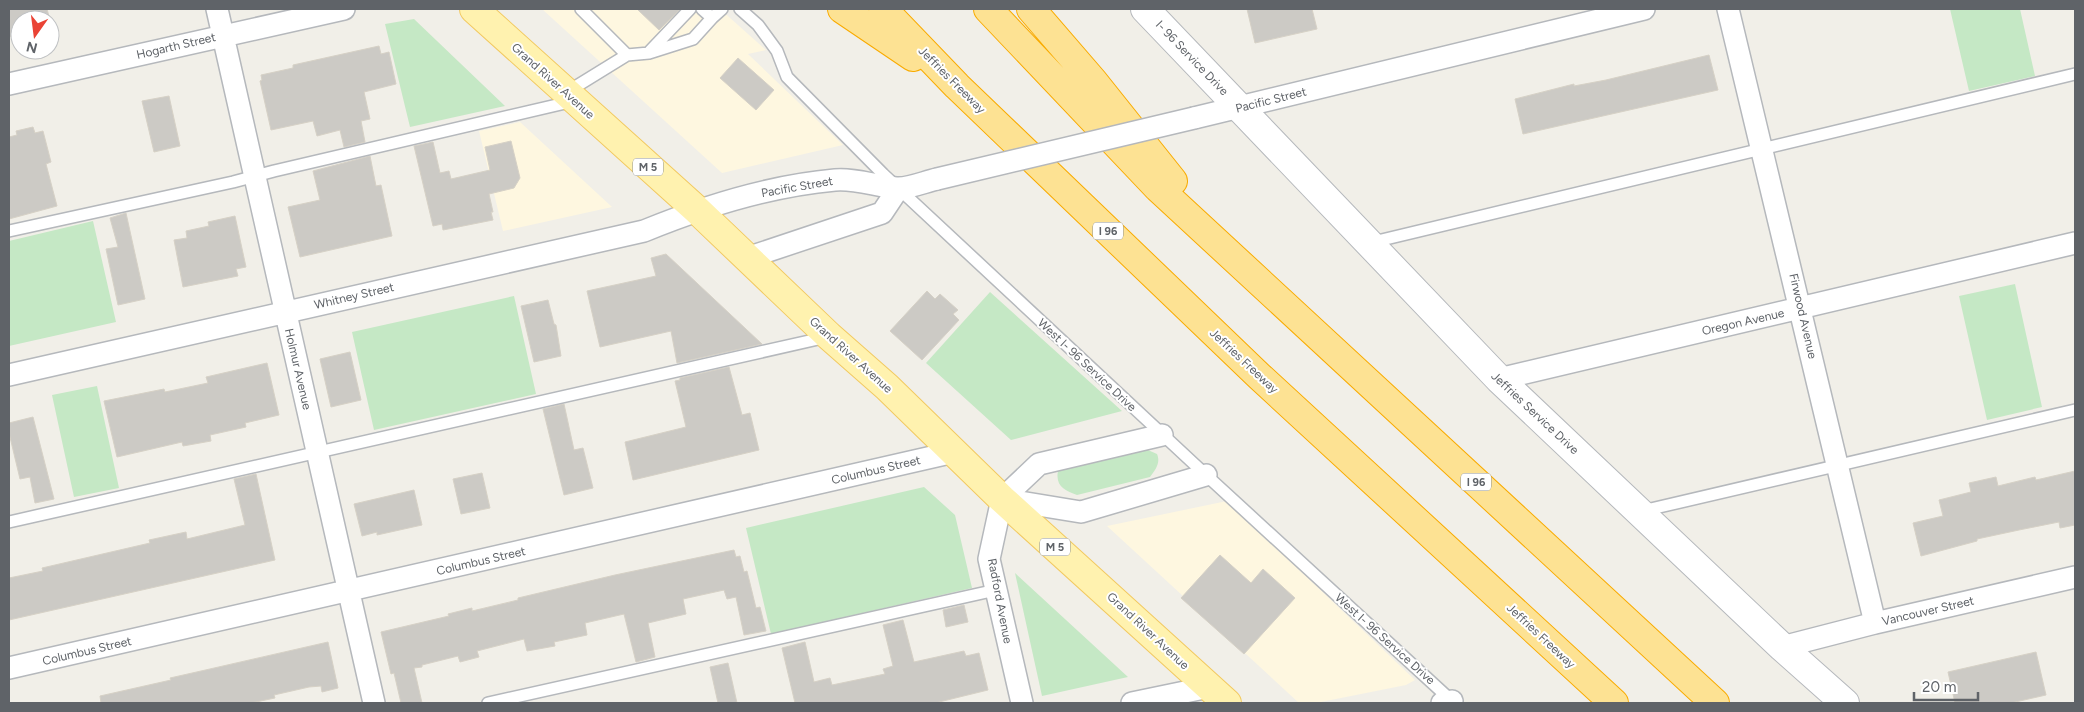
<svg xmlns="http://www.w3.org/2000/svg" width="2084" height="712" viewBox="0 0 2084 712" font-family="Figtree,sans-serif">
	<rect width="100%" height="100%" fill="#f1efe8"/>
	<path fill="#fef7e0" d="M 542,9 L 720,9 L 766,50 L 748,54 L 843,145 L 722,173 Z
		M 520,122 L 612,207 L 503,231 L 479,131 Z
		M 1227,501 L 1415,680 L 1406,685 L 1316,703 L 1299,703 L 1107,526 Z"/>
	<path fill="#c5e8c5" d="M 1950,9 L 2020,9 L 2035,76 L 1969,91 Z
		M 414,19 L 505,106 L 410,127 L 385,24 Z
		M 93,221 L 116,322 L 9,346 L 9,241 Z
		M 2015,284 L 2042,407 L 1987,420 L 1959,296 Z
		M 990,292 L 1122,411 L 1011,440 L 926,363 Z
		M 514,296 L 536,394 L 374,430 L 352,332 Z
		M 97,386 L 119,488 L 74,497 L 52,395 Z
		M 1141,447 L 1157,454 C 1161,463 1155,470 1150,477 L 1077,495 C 1065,491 1055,486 1058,471 L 1065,468 Z
		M 924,487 L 955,515 L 972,588 L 771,634 L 746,528 Z
		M 1015,573 L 1128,677 L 1042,696 Z"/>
	<path fill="#cccac5" stroke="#d6d1c6" d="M 9,9 L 47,9 L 50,20 L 20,20 L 20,34 L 9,37 Z
		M 637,9 L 680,9 L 659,30 Z
		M 1247,9 L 1312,9 L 1317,29 L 1255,43 Z
		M 379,46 L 381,54 L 389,52 L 396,84 L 364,92 L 370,119 L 361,121 L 365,142 L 344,147 L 340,130 L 317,136 L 313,121 L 271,130 L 260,81 L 262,80 L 261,75 L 293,68 L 293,65 Z
		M 1709,55 L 1718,90 L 1523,134 L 1515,99 L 1574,84 L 1574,86 L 1606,80 Z
		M 738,58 L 774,90 L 756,110 L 720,78 Z
		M 169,96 L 180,146 L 154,152 L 142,101 Z
		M 33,127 L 35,133 L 43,131 L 51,162 L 46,164 L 57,206 L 9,219 L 9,137 L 17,135 L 16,131 Z
		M 511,141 L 520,178 L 514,188 L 489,194 L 493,212 L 491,212 L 493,220 L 443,230 L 442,224 L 433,226 L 414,146 L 433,142 L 440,173 L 449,171 L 451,179 L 490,170 L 485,147 Z
		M 370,156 L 376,186 L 381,185 L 392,236 L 300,257 L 288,207 L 320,200 L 313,171 Z
		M 126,213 L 145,299 L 118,305 L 106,249 L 118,247 L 110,218 Z
		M 235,216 L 246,267 L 236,269 L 238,276 L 183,287 L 174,240 L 187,238 L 186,231 L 209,226 L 208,222 Z
		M 666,254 L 762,344 L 677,363 L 671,331 L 600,347 L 587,291 L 656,276 L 651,258 Z
		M 927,291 L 935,299 L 940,294 L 958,310 L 953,314 L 959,320 L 922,360 L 890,331 Z
		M 548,300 L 554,324 L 556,325 L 561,356 L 534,362 L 521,306 Z
		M 350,352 L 361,400 L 331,407 L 320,359 Z
		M 267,363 L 279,415 L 245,423 L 246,427 L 210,435 L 211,441 L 183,446 L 182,442 L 117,457 L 104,401 L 164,389 L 165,392 L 208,383 L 206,377 Z
		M 729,367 L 742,415 L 750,413 L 759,450 L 633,480 L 625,442 L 686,427 L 675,381 L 680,380 L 680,378 Z
		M 564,404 L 574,450 L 583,448 L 593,488 L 564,495 L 543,409 Z
		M 33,417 L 54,499 L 35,503 L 30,477 L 20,479 L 9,433 L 9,423 Z
		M 2075,471 L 2075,525 L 2060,528 L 2059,522 L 2019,530 L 1977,539 L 1977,541 L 1921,556 L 1913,523 L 1943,516 L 1939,500 L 1971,492 L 1969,483 L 1996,477 L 1998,486 L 2035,477 L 2036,480 Z
		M 482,473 L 490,508 L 461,514 L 453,479 Z
		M 256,474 L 275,560 L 9,620 L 9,578 L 43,571 L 42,568 L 150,543 L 149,540 L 186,532 L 187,539 L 245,525 L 234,479 Z
		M 414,490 L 422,525 L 377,535 L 377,532 L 362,536 L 354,504 Z
		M 734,550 L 736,557 L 740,556 L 744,572 L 747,571 L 756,608 L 760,607 L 766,631 L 744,635 L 736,597 L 727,599 L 724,590 L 683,599 L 686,614 L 648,623 L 655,657 L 636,662 L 624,614 L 585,623 L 587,635 L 554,642 L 555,646 L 527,651 L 524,639 L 477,651 L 479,657 L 460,662 L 458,656 L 422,665 L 422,667 L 414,668 L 422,703 L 401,703 L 394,673 L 391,674 L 381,632 L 449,616 L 448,614 L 472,608 L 472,611 L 518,600 L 518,598 L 615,575 Z
		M 1220,555 L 1251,583 L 1263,569 L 1295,598 L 1244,654 L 1181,598 Z
		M 964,605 L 968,622 L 946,627 L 943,610 Z
		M 903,620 L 914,662 L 964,651 L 966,656 L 979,653 L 988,690 L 935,703 L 795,703 L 782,648 L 805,642 L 814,682 L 830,678 L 832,685 L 885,674 L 883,669 L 893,666 L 883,625 Z
		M 328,642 L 338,688 L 322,692 L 321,686 L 309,687 L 274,695 L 275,698 L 251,703 L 101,703 L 100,696 L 171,680 L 170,678 L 201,671 Z
		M 2036,652 L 2046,695 L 2011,703 L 1955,703 L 1948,672 Z
		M 728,663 L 737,703 L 718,703 L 710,667 Z"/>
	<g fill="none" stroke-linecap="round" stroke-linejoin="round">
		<g stroke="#b5b8bc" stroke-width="14">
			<path id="service" d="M 581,9 L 627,55
				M 740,9 L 758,25 L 777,51 L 787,77 L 883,174 L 1206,475 L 1453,702
				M 712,18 L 722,9
				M 650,51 L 690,9
				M 567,92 L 627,55 L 649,53 L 693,39 L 712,18 L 702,9
				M 9,231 L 233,182 L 274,171 L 574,101
				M 1369,243 L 2075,74
				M 1642,511 L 2075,410
				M 9,522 L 827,337
				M 488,703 L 996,590"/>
		</g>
		<g stroke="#b5b8bc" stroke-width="24">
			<path id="minor" d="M 217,9 L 374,703
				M 1728,9 L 1875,623
				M 9,84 L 344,9
				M 1194,118 L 1644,9
				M 747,258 L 882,213 L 898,189
				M 9,375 L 644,231 C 705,206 768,186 835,180 C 854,178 876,186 896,188 C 908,189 924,182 937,179
				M 1499,379 L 2075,243
				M 1162,435 L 1039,464 L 1002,499 L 1081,512 L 1206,475
				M 1002,499 L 989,559 L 1022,703
				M 1782,647 L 1875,623 L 2075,577
				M 9,668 L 954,452
				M 1132,703 L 1209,687
				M 1442,703 L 1452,701"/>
		</g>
		<g stroke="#b5b8bc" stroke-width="30">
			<path id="tertiary" d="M 1145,9 L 1499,379 L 1782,647 L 1845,703"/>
		</g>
		<g stroke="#f2c960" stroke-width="30">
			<path id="primary" d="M 474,9 L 697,210 L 829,336 L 887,387 L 1002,499 L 1227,703"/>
		</g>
		<g stroke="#f9ab00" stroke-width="30">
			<path id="motorway" d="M 842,9 L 913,57
				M 883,9 L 957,86 L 1259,376 L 1614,703
				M 988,9 L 1158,188 L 1715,703
				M 1031,9 L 1094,82 L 1173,181"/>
		</g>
		<use href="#service" stroke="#fff" stroke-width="11"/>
		<use href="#minor" stroke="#fff" stroke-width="21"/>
		<use href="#tertiary" stroke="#fff" stroke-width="28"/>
		<use href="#primary" stroke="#fff2af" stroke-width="28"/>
		<use href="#motorway" stroke="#fde293" stroke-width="28"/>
		<g stroke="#b5b8bc" stroke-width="24" stroke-linecap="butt">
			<path id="minor-bridge" d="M 937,179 L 1194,118"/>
		</g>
		<use href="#minor-bridge" stroke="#fff" stroke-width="21"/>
	</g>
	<g text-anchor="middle" stroke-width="4" stroke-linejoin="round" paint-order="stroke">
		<g fill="#fff" stroke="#8f9295" stroke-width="1">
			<rect x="633" y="158.5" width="30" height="17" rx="4"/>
			<rect x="1093" y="222.5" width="30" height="17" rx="4"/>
			<rect x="1461" y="473.5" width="30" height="17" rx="4"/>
			<rect x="1040" y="538.5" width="30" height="17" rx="4"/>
		</g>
		<g font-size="11" font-weight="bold" fill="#5f6368">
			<text x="648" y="171">M 5</text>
			<text x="1108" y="235">I 96</text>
			<text x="1476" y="486">I 96</text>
			<text x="1055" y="551">M 5</text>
		</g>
		<g font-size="12" fill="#5f6368" stroke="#fff">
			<text transform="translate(176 46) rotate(-13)" y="4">Hogarth Street</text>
			<text transform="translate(1192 58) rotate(46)" y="4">I- 96 Service Drive</text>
			<text transform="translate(952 80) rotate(45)" y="4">Jeffries Freeway</text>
			<text transform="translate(553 81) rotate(42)" y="4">Grand River Avenue</text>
			<text transform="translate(1271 100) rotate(-14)" y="4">Pacific Street</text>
			<text transform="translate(797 187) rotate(-10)" y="4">Pacific Street</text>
			<text transform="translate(354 296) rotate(-13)" y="4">Whitney Street</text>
			<text transform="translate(1803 316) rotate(77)" y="4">Firwood Avenue</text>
			<text transform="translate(1743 322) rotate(-13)" y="4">Oregon Avenue</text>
			<text transform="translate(851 355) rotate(42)" y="4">Grand River Avenue</text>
			<text transform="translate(1244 361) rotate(43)" y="4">Jeffries Freeway</text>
			<text transform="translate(1087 365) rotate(43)" y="4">West I- 96 Service Drive</text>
			<text transform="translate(298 369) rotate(77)" y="4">Holmur Avenue</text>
			<text transform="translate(1535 413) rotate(43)" y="4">Jeffries Service Drive</text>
			<text transform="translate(876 470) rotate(-13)" y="4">Columbus Street</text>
			<text transform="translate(481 561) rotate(-13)" y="4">Columbus Street</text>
			<text transform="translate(1000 601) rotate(79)" y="4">Radford Avenue</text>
			<text transform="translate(1928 611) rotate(-13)" y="4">Vancouver Street</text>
			<text transform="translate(1148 631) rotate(43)" y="4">Grand River Avenue</text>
			<text transform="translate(1541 636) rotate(43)" y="4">Jeffries Freeway</text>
			<text transform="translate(1385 639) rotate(42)" y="4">West I- 96 Service Drive</text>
			<text transform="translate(87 651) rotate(-13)" y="4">Columbus Street</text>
		</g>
	</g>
	<rect width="2084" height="712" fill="none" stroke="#5f6368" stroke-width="20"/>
	<g transform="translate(35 35) rotate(194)"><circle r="24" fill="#ffffff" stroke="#bfc1c3"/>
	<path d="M0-4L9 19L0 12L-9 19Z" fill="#ea4335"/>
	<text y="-8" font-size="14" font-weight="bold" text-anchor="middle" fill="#5f6368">N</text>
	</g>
	<path d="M1914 692v8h64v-8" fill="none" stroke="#5f6368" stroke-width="2.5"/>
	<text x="1922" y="692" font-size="15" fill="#5f6368" stroke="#ffffff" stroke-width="4" paint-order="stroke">20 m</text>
</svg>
